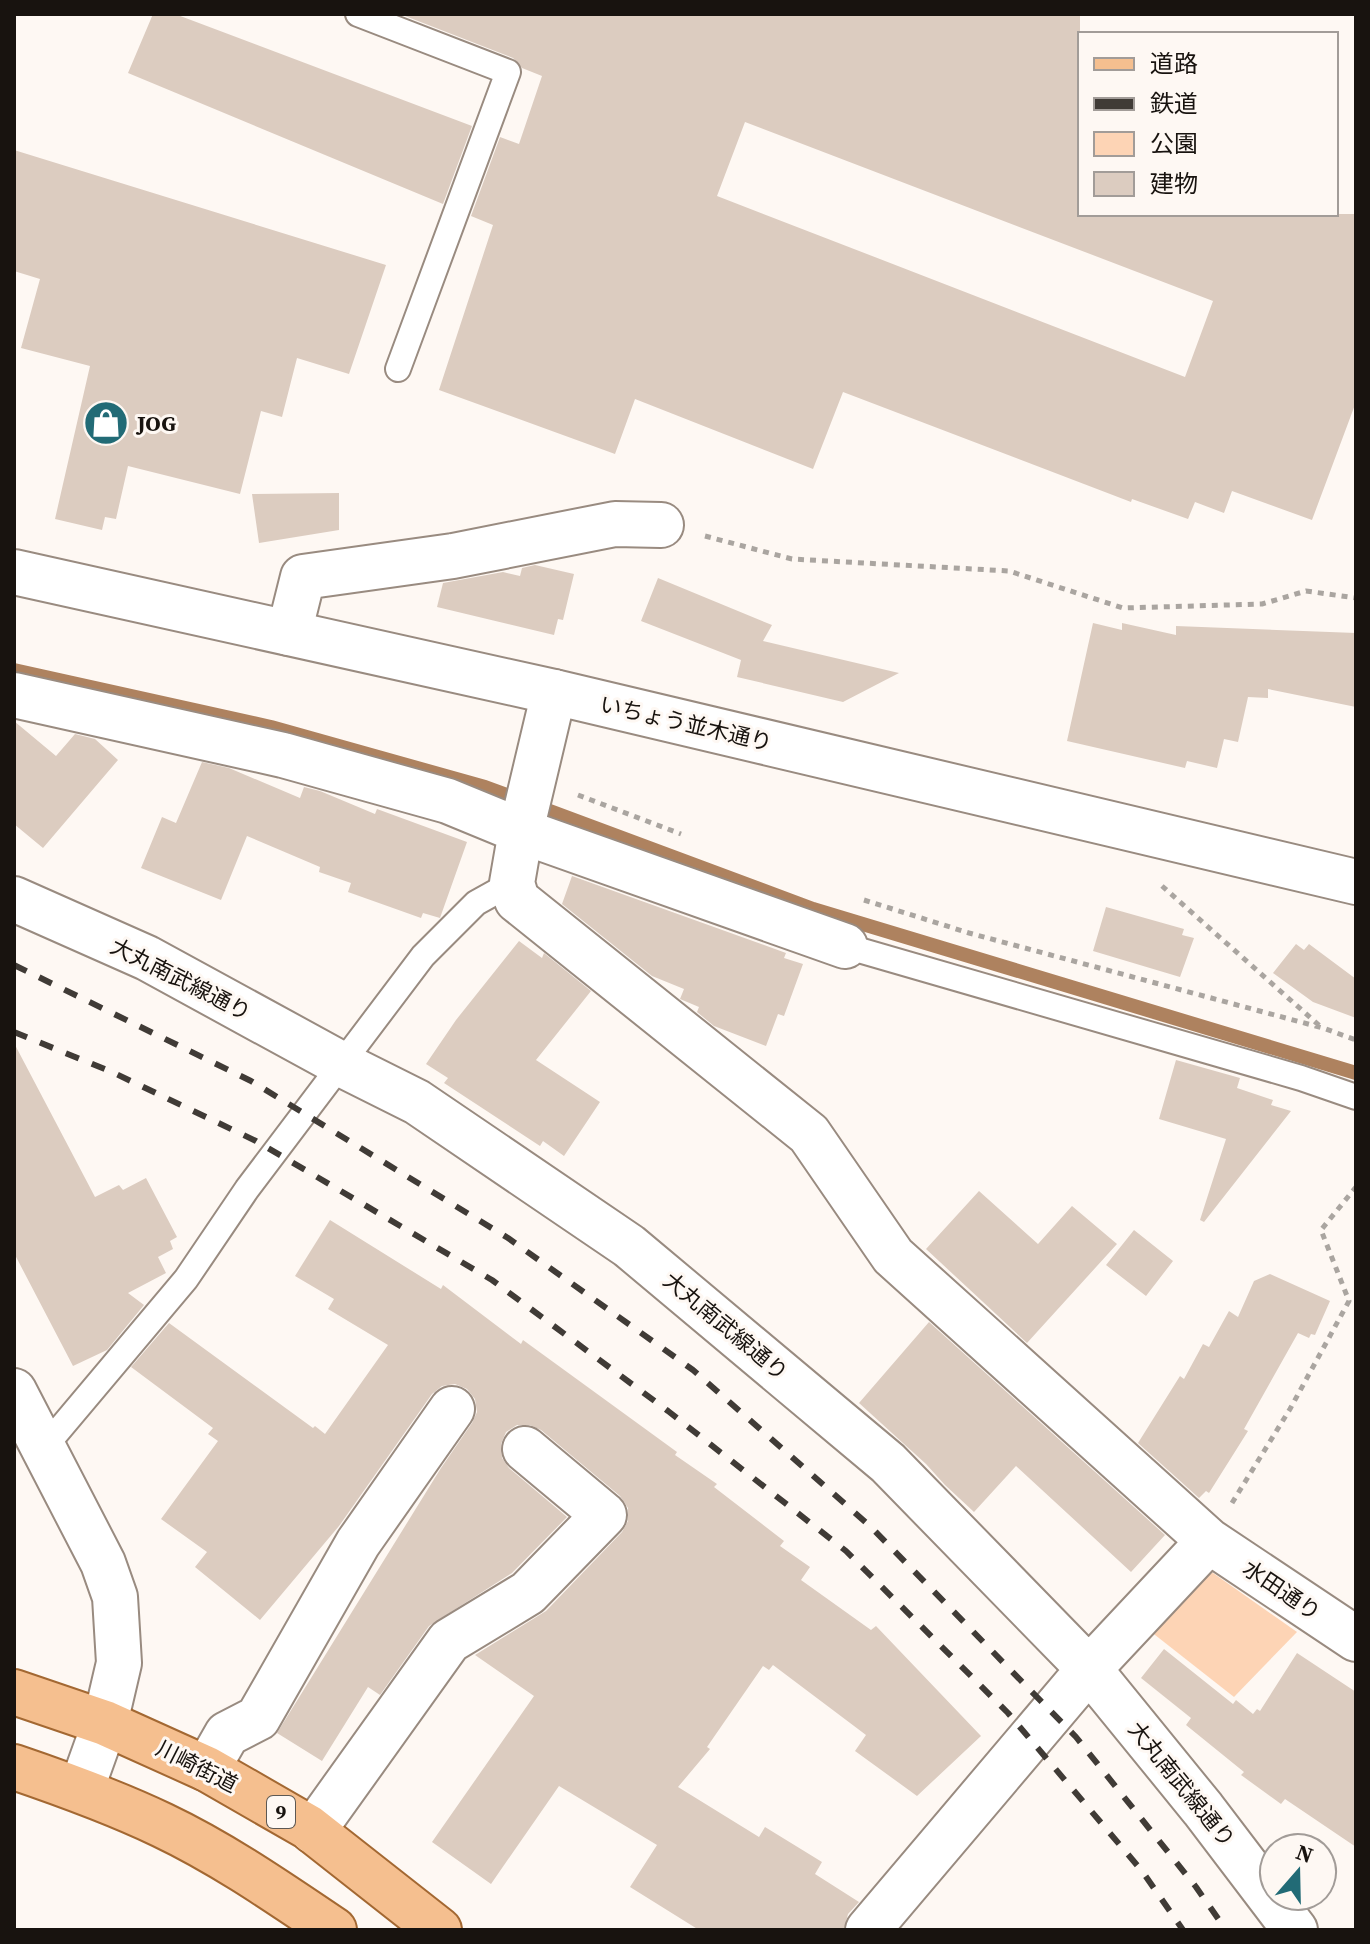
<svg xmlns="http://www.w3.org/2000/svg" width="1370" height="1944" viewBox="0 0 1370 1944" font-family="'Source Serif 4','Noto Sans JP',serif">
	<rect width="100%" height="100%" fill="#fef8f3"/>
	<path fill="#fdd4b5" d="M 1213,1573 L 1297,1632 L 1234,1697 L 1150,1631 L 1200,1575 Z"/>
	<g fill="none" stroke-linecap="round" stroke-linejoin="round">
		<path stroke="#ae825f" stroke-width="14" d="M 14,670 L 271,727 L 485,787 L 813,909 L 1356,1073"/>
	</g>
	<path fill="#dcccc0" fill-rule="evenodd" d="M 153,14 L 175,14 L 472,126 L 443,204 L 128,73 Z
		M 400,14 L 1080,14 L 1080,214 L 1356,214 L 1356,402 L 1312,520 L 1232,491 L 1224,513 L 1195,502 L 1188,519 L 1132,499 L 1131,502 L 843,392 L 813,469 L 635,399 L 615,454 L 439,390 L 493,225 L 471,216 L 500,137 L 519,144 L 542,76 L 522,68 L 513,58 ZM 745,122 L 1213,301 L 1185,377 L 717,196 Z
		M 14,150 L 386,265 L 349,374 L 297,358 L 282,417 L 261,411 L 240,494 L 128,466 L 116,519 L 105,517 L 102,530 L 55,519 L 90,366 L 21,348 L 40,279 L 14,271 Z
		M 339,493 L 339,530 L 259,543 L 252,494 Z
		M 535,565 L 574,574 L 563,620 L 558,619 L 554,635 L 437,607 L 443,583 L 503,572 L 520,576 L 522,568 Z
		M 658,578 L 772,625 L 763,641 L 899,673 L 843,702 L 737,677 L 741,660 L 641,621 Z
		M 1093,623 L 1122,630 L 1122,623 L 1176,635 L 1176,626 L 1356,633 L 1356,707 L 1268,689 L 1268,698 L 1248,697 L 1238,742 L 1224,739 L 1217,768 L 1187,761 L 1185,768 L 1067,741 Z
		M 14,721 L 56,756 L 75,734 L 95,739 L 118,760 L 43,848 L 14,824 Z
		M 202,762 L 229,768 L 300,798 L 304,787 L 320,791 L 375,814 L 377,809 L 467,842 L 440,918 L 423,913 L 421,918 L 348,892 L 351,883 L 319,872 L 320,867 L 247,836 L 221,900 L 141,868 L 162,817 L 176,823 Z
		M 572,876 L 786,953 L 784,958 L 803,964 L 784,1016 L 778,1014 L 766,1046 L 714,1026 L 697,1012 L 699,1007 L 680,999 L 684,989 L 652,976 L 562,904 Z
		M 1106,907 L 1184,929 L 1182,935 L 1194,938 L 1180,977 L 1093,951 Z
		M 519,941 L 542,958 L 544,953 L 591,991 L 536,1060 L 600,1102 L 564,1156 L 543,1141 L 540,1146 L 444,1083 L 448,1078 L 426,1064 L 456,1020 Z
		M 1296,944 L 1304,950 L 1309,944 L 1356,979 L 1356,1018 L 1313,1002 L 1273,973 Z
		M 14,1043 L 95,1197 L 119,1185 L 123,1190 L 146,1178 L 177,1237 L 170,1241 L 173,1249 L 158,1257 L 166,1273 L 128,1293 L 144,1305 L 107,1350 L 73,1366 L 14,1253 Z
		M 1176,1060 L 1240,1078 L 1237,1088 L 1273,1100 L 1271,1105 L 1291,1111 L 1204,1222 L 1200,1220 L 1226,1139 L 1159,1119 Z
		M 979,1191 L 1038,1244 L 1072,1206 L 1117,1244 L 1027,1343 L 926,1249 Z
		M 330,1220 L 441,1289 L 443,1285 L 521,1344 L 523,1340 L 677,1452 L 675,1455 L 717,1484 L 714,1487 L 784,1541 L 780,1546 L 810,1567 L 801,1580 L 871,1630 L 876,1626 L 981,1736 L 917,1796 L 855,1751 L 866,1735 L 773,1665 L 769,1670 L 763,1666 L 707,1747 L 710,1749 L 678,1787 L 759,1837 L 765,1827 L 822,1862 L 815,1874 L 859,1902 L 848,1914 L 844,1930 L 699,1930 L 630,1887 L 657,1845 L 559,1786 L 491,1884 L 432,1842 L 534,1696 L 475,1655 L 546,1611 L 622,1532 L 628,1521 L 628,1508 L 620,1496 L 541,1430 L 530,1425 L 517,1425 L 506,1432 L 501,1444 L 502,1458 L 509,1468 L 567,1517 L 512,1573 L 429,1626 L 380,1695 L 368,1687 L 322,1761 L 277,1733 L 441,1468 L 472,1423 L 477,1412 L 475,1399 L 467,1389 L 455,1384 L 442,1386 L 432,1394 L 339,1526 L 260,1620 L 195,1567 L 207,1552 L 161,1519 L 218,1441 L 208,1434 L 213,1428 L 131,1367 L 169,1323 L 313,1428 L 315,1426 L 325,1434 L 388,1345 L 328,1309 L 334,1299 L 295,1276 Z
		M 1134,1230 L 1173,1261 L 1146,1296 L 1106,1265 Z
		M 1270,1274 L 1330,1301 L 1315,1335 L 1311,1334 L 1309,1338 L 1298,1333 L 1244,1429 L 1248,1431 L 1209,1493 L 1206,1491 L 1199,1498 L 1138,1443 L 1180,1376 L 1184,1379 L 1203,1344 L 1209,1347 L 1229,1311 L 1238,1317 L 1254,1281 Z
		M 929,1322 L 1165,1535 L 1131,1572 L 1016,1466 L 974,1512 L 945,1485 L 926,1464 L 859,1403 Z
		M 1164,1649 L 1233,1704 L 1236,1700 L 1253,1714 L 1257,1709 L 1260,1711 L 1297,1653 L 1356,1692 L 1356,1847 L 1285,1799 L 1281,1804 L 1241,1775 L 1244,1772 L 1186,1725 L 1191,1718 L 1141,1678 Z"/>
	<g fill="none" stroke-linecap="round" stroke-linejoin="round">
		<g stroke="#998b80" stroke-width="28">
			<path id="service" d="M 358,14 L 508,72 L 398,369
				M 845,946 L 1301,1078 L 1356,1097
				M 43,1449 L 186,1279 L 247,1189 L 423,956 L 476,903 L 512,883"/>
		</g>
		<g stroke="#998b80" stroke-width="48">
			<path id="minor" d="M 289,633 L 303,577 L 453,556 L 615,524 L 661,525
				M 554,692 L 521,831 L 512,883 L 517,900 L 809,1134 L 893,1256 L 1209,1541 L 1356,1639
				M 14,695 L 283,755 L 448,801 L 521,831 L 845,946
				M 14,899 L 147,958 L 341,1064 L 417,1102 L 629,1246 L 888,1463 L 1089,1669 L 1203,1809 L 1295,1930
				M 207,1769 L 227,1734 L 258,1718 L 358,1543 L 452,1409
				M 313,1831 L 449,1641 L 528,1593 L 604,1515 L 525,1449
				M 868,1930 L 1089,1669 L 1209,1541"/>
		</g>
		<g stroke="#998b80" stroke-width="48">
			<path id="tertiary" d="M 14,572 L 554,692 L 1356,882
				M 14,1391 L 103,1563 L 115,1597 L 119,1663 L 105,1723 L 81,1790"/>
		</g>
		<g stroke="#a36832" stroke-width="48">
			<path id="primary" d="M 14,1692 L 105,1723 L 207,1769 L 308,1827 L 439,1930
				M 14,1767 C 64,1784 114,1802 162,1825 C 223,1854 279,1893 334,1930"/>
		</g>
		<path stroke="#aaa5a0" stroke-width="5" stroke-dasharray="6 6" stroke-linecap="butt" d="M 705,536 L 792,559 L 1009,571 L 1123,608 L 1262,604 L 1306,591 L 1356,598
			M 578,795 L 681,834
			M 1162,886 L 1322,1028
			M 864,900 L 969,933 L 1323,1028 L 1356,1040
			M 1232,1503 L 1290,1409 L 1349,1301 L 1321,1230 L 1356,1187"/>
		<use href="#service" stroke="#fff" stroke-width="24"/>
		<use href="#minor" stroke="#fff" stroke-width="44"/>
		<use href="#tertiary" stroke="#fff" stroke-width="44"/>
		<use href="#primary" stroke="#f5bf8f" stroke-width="44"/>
		<path stroke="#403b36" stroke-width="6" stroke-dasharray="14 14" stroke-linecap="butt" d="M 14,965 L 251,1081 L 508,1238 L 693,1370 L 870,1526 L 1076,1737 L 1196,1887 L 1226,1930
			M 14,1032 L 112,1072 L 256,1141 L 492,1280 L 668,1411 L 846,1551 L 1008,1713 L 1142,1871 L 1183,1930"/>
	</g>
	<defs>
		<g id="shop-disc" transform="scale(2.3)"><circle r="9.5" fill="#226b76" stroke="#fef8f3"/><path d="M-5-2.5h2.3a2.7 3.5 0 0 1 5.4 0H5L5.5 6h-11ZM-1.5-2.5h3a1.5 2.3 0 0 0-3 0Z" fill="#fff"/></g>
	</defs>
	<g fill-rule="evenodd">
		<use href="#shop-disc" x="106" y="423"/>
	</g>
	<g text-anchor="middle" stroke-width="6" stroke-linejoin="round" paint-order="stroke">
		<rect fill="#fef8f3" stroke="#5d5853" stroke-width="2" x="267" y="1796" width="28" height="32" rx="6"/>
		<g font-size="20" font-weight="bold" fill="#18130f">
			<text x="281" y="1819">9</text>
		</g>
		<g font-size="22" font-weight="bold" fill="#18130f" stroke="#fef8f3" text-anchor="start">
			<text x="137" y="431">JOG</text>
		</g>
		<g font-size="22" fill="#18130f" stroke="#fef8f3">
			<text transform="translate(686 723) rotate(13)" y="8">いちょう並木通り</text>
			<text transform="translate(181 979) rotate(27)" y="8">大丸南武線通り</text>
			<text transform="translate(726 1326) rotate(40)" y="8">大丸南武線通り</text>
			<text transform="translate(1282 1590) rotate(34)" y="8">水田通り</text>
			<text transform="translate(197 1766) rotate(27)" y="8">川崎街道</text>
			<text transform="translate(1182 1784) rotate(51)" y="8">大丸南武線通り</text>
		</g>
	</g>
	<rect width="1370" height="1944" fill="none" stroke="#18130f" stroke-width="32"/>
	<rect x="1078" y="32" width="260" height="184" fill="#fef8f3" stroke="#a29c98" stroke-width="2"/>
	<rect x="1094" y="58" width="40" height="12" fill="#f5bf8f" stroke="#a29c98" stroke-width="2"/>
	<text x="1150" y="72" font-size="24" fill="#18130f">道路</text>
	<rect x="1094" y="98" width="40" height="12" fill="#403b36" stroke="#a29c98" stroke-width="2"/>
	<text x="1150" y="112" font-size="24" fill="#18130f">鉄道</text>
	<rect x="1094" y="132" width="40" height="24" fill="#fdd4b5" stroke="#a29c98" stroke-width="2"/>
	<text x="1150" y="152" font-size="24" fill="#18130f">公園</text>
	<rect x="1094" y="172" width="40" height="24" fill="#dcccc0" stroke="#a29c98" stroke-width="2"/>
	<text x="1150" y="192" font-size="24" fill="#18130f">建物</text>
	<g transform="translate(1298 1872) rotate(20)"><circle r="38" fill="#fef8f3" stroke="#a29c98" stroke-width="2"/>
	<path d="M0-6L14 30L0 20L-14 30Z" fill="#226b76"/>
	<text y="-12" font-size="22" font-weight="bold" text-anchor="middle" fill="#18130f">N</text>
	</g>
</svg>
